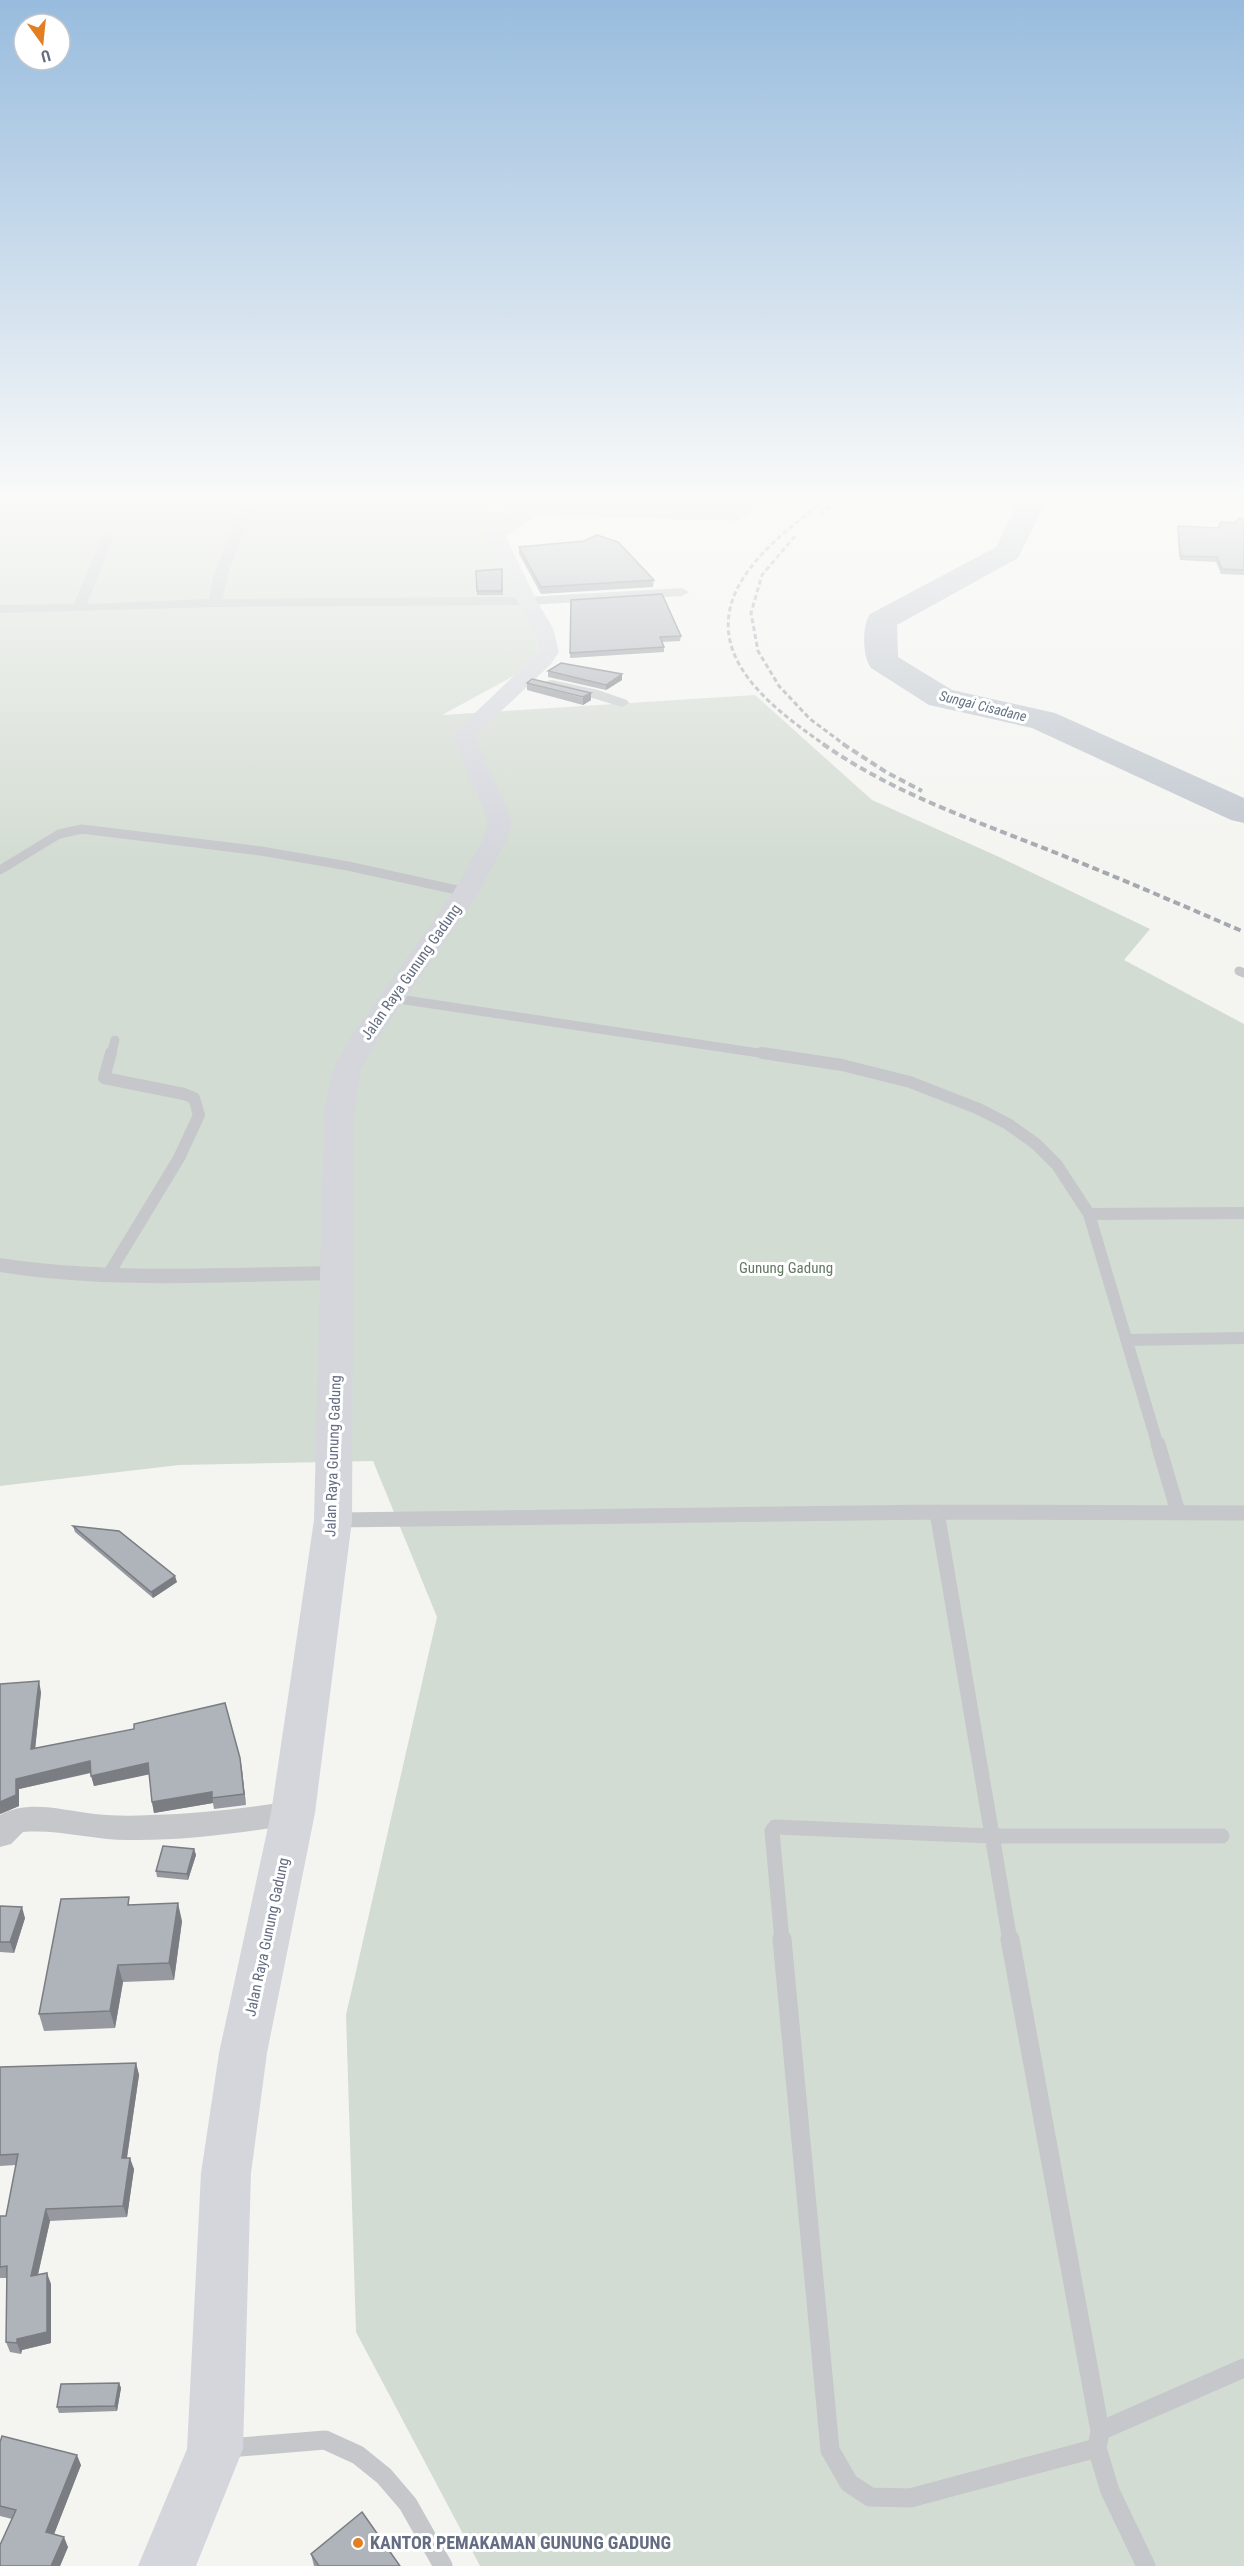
<svg xmlns="http://www.w3.org/2000/svg" width="1244" height="2566" viewBox="0 0 1244 2566" font-family="'Roboto Condensed',sans-serif">
	<rect width="100%" height="100%" fill="#f4f5f1"/>
	<path fill="#d3dcd2" d="M 0,500 L 776,500 L 735,521 L 537,515 L 502,539 L 527,601 L 541,661 L 442,715 L 755,695 L 872,800 L 997,856 L 1150,929 L 1124,960 L 1244,1024 L 1244,2566 L 480,2566 L 356,2332 L 346,2015 L 437,1617 L 373,1461 L 179,1465 L 0,1486 Z"/>
	<g fill="none" stroke-linecap="round" stroke-linejoin="round">
		<path fill="#c0c7ce" fill-rule="evenodd" d="M 1019,500 L 1047,500 L 1018,558 L 897,625 L 898,657 L 952,690 L 1055,713 L 1244,798 L 1244,823 L 1231,820 L 1032,728 L 929,705 L 871,668 C 862,656 862,626 870,614 L 996,547 Z"/>
		<path stroke="#c5c7cb" stroke-width="9" d="M 0,870 L 59,834 L 82,829 L 261,851 L 348,866 L 466,892
			M 1239,971 L 1244,973
			M 392,998 L 772,1055
			M 111,1055 L 115,1040"/>
		<path stroke="#c5c7cb" stroke-width="12" d="M 762,1053 L 842,1065 L 910,1082 L 979,1109 L 1008,1124 L 1036,1144 L 1057,1165 L 1089,1214 L 1158,1446
			M 1089,1214 L 1244,1213
			M 108,1275 L 179,1158 L 199,1115 L 194,1098 L 184,1094 L 104,1078 L 111,1053
			M 1128,1340 L 1244,1338"/>
		<path stroke="#c5c7cb" stroke-width="15" d="M 1158,1444 L 1178,1512
			M 937,1512 L 1010,1941
			M 337,1520 L 937,1512 L 1244,1513
			M 782,1941 L 772,1831 L 775,1827 L 991,1836 L 1222,1836"/>
		<path stroke="#c5c7cb" stroke-width="19" d="M 782,1939 L 830,2450 L 849,2483 L 870,2497 L 910,2498 L 1097,2448
			M 1010,1939 L 1100,2431 L 1097,2448 L 1110,2491 L 1146,2566
			M 1100,2431 L 1244,2368
			M 228,2448 L 325,2440 L 358,2455 L 384,2476 L 408,2504 L 443,2566"/>
		<path fill="#c5c7cb" fill-rule="evenodd" d="M 244,500 L 256,500 L 227,577 L 223,599 L 527,597 L 682,588 L 689,592 L 682,596 L 527,605 L 215,607 L 0,613 L 0,605 L 74,604 L 101,538 L 107,534 L 113,538 L 87,604 L 209,599 L 213,577 Z
			M 552,680 L 598,690 L 627,700 L 629,703 L 622,707 L 589,697 L 547,687 L 545,684 L 547,681 Z
			M 0,1258 C 111,1275 226,1267 338,1266 L 346,1268 L 349,1273 L 346,1278 L 338,1280 C 226,1281 111,1290 0,1272 Z
			M 293,1801 L 303,1804 L 308,1813 L 303,1822 L 293,1825 C 238,1833 183,1841 128,1840 C 93,1840 58,1829 23,1832 L 11,1844 L 0,1847 L 0,1815 C 29,1799 64,1811 95,1814 C 113,1816 132,1816 151,1815 C 198,1814 246,1808 293,1801 Z"/>
		<path fill="#d4d6dc" fill-rule="evenodd" d="M 492,500 L 510,500 L 503,522 L 506,537 L 537,601 L 553,628 L 559,652 L 551,664 L 478,733 L 478,743 L 512,821 L 506,841 L 479,892 L 379,1037 L 361,1069 L 354,1114 L 352,1520 L 315,1813 L 267,2053 L 251,2173 L 243,2449 L 196,2566 L 138,2566 L 187,2449 L 201,2173 L 219,2053 L 271,1813 L 314,1520 L 324,1114 L 333,1069 L 351,1037 L 454,891 L 482,841 L 488,821 L 456,743 L 456,731 L 539,652 L 533,628 L 517,601 L 488,537 L 485,522 Z"/>
		<path stroke="#a5a8af" stroke-width="3" stroke-dasharray="5 3" stroke-linecap="butt" d="M 824,500 C 800,520 775,538 755,562 C 688,642 760,700 825,745
			M 820,515 L 837,500
			M 795,536 L 762,575 L 751,613 L 758,651 L 779,686 L 810,719 L 845,745"/>
		<path stroke="#a5a8af" stroke-width="4" stroke-dasharray="7 4" stroke-linecap="butt" d="M 823,744 C 890,791 965,817 1041,847 C 1110,874 1177,903 1244,932
			M 843,744 L 886,772 L 922,791"/>
	</g>
	<path fill="#969aa0" d="M 1244,519 L 1244,575 L 1221,574 L 1216,562 L 1180,560 L 1178,531 L 1178,526 L 1218,528 L 1235,523 Z
		M 519,547 L 654,580 L 653,587 L 541,594 L 519,554 Z
		M 502,569 L 503,595 L 477,595 L 476,571 Z
		M 571,600 L 681,636 L 680,641 L 662,642 L 664,647 L 664,652 L 570,658 Z
		M 548,671 L 622,680 L 606,690 L 548,677 Z
		M 527,683 L 591,700 L 583,705 L 527,690 Z
		M 73,1526 L 177,1582 L 153,1598 L 75,1532 Z
		M 0,1684 L 41,1692 L 35,1748 L 240,1758 L 246,1805 L 214,1809 L 213,1803 L 154,1813 L 152,1802 L 149,1774 L 94,1786 L 91,1773 L 19,1789 L 19,1806 L 0,1814 Z
		M 194,1849 L 196,1855 L 188,1880 L 157,1877 L 156,1871 Z
		M 131,1905 L 182,1921 L 174,1980 L 123,1982 L 115,2028 L 44,2031 L 39,2014 Z
		M 0,1906 L 25,1918 L 14,1953 L 0,1952 Z
		M 136,2063 L 139,2075 L 127,2158 L 134,2169 L 127,2217 L 50,2221 L 38,2275 L 51,2284 L 51,2343 L 22,2350 L 21,2354 L 10,2352 L 6,2342 L 7,2278 L 0,2278 L 0,2216 L 6,2216 L 16,2165 L 0,2166 L 0,2067 Z
		M 119,2383 L 121,2388 L 117,2411 L 59,2413 L 57,2407 Z
		M 0,2442 L 81,2465 L 54,2534 L 68,2547 L 60,2566 L 0,2566 L 12,2519 L 0,2516 Z
		M 311,2554 L 400,2566 L 314,2566 Z"/>
	<path fill="#7a7d82" d="M 622,674 L 622,680 L 606,690 L 606,685 Z
		M 591,693 L 591,700 L 583,705 L 583,697 Z
		M 175,1576 L 177,1582 L 153,1598 L 151,1592 Z
		M 39,1681 L 41,1692 L 34,1760 L 31,1749 Z
		M 240,1758 L 242,1769 L 246,1805 L 244,1794 Z
		M 90,1761 L 93,1772 L 19,1789 L 19,1806 L 0,1814 L 0,1802 L 16,1779 Z
		M 148,1763 L 151,1774 L 94,1786 L 91,1776 Z
		M 212,1792 L 213,1803 L 154,1813 L 152,1802 Z
		M 194,1849 L 196,1855 L 188,1880 L 187,1874 Z
		M 178,1903 L 182,1921 L 174,1980 L 169,1963 Z
		M 22,1907 L 25,1918 L 14,1953 L 10,1942 Z
		M 118,1965 L 123,1982 L 115,2028 L 110,2011 Z
		M 136,2063 L 139,2075 L 125,2170 L 122,2158 Z
		M 130,2158 L 134,2169 L 127,2217 L 123,2206 Z
		M 46,2209 L 50,2221 L 35,2287 L 31,2276 Z
		M 47,2273 L 51,2284 L 51,2343 L 22,2350 L 21,2354 L 17,2343 L 17,2339 Z
		M 119,2383 L 121,2388 L 117,2411 L 115,2406 Z
		M 77,2455 L 81,2465 L 51,2542 L 46,2532 Z
		M 64,2537 L 68,2547 L 60,2566 L 51,2566 Z"/>
	<path fill="#afb3ba" stroke="#7a7d82" stroke-width="1.5" d="M 1239,518 L 1244,519 L 1244,570 L 1222,569 L 1217,557 L 1180,556 L 1178,526 L 1218,528 L 1221,522 L 1235,523 Z
		M 597,535 L 618,542 L 654,580 L 541,587 L 519,547 L 584,541 Z
		M 502,569 L 502,591 L 477,591 L 476,571 Z
		M 662,594 L 681,636 L 660,637 L 664,647 L 570,653 L 571,600 Z
		M 561,663 L 622,674 L 606,685 L 548,671 Z
		M 532,679 L 591,693 L 583,697 L 527,683 Z
		M 73,1526 L 119,1531 L 175,1576 L 151,1592 Z
		M 39,1681 L 31,1749 L 134,1729 L 134,1724 L 225,1703 L 240,1758 L 244,1794 L 212,1798 L 212,1792 L 152,1802 L 148,1763 L 91,1776 L 90,1761 L 16,1779 L 16,1795 L 0,1802 L 0,1684 Z
		M 163,1846 L 194,1849 L 187,1874 L 156,1871 Z
		M 129,1897 L 128,1905 L 178,1903 L 169,1963 L 118,1965 L 110,2011 L 39,2014 L 61,1899 Z
		M 0,1906 L 22,1907 L 10,1942 L 0,1942 Z
		M 136,2063 L 122,2158 L 130,2158 L 123,2206 L 46,2209 L 31,2276 L 47,2273 L 47,2332 L 17,2339 L 17,2343 L 6,2342 L 7,2266 L 0,2267 L 0,2216 L 6,2216 L 18,2154 L 0,2155 L 0,2067 Z
		M 119,2383 L 115,2406 L 57,2407 L 61,2384 Z
		M 2,2436 L 77,2455 L 46,2532 L 64,2537 L 51,2566 L 0,2566 L 0,2545 L 16,2510 L 0,2506 L 0,2442 Z
		M 362,2512 L 400,2566 L 319,2566 L 311,2554 Z"/>
	<linearGradient id="sky" x2="0" y2="1"><stop stop-color="#98bcde"/><stop offset="0.58" stop-color="#fafaf9"/><stop offset="1" stop-color="#fafaf9" stop-opacity="0"/></linearGradient>
	<rect width="1244" height="860" fill="url(#sky)"/>
	<circle fill="#e27f23" stroke="#fff" stroke-width="2" cx="358" cy="2543" r="6"/>
	<g text-anchor="middle" stroke-width="6" stroke-linejoin="round" paint-order="stroke">
		<g font-size="14" font-style="italic" fill="#647486" stroke="#fff">
			<text transform="translate(983 706) rotate(14)" y="5">Sungai Cisadane</text>
		</g>
		<g font-size="15" fill="#646d82" stroke="#fff">
			<text transform="translate(411 972) rotate(-55)" y="5">Jalan Raya Gunung Gadung</text>
			<text transform="translate(333 1456) rotate(-88)" y="5">Jalan Raya Gunung Gadung</text>
			<text transform="translate(267 1937) rotate(-78)" y="5">Jalan Raya Gunung Gadung</text>
		</g>
		<g font-size="15" fill="#627963" stroke="#fff">
			<text x="786" y="1273">Gunung Gadung</text>
		</g>
		<g font-size="18" font-weight="bold" fill="#646d82" stroke="#fff" text-anchor="start">
			<text x="370" y="2549">KANTOR PEMAKAMAN GUNUNG GADUNG</text>
		</g>
	</g>
	<g transform="translate(42 42) rotate(165)"><circle r="28" fill="#ffffff" stroke="#c1c5cd" stroke-width="1.5"/>
	<path d="M0-4.5L10 22L0 15L-10 22Z" fill="#e27f23"/>
	<text y="-9" font-size="16" font-weight="bold" text-anchor="middle" fill="#646d82">U</text>
	</g>
</svg>
